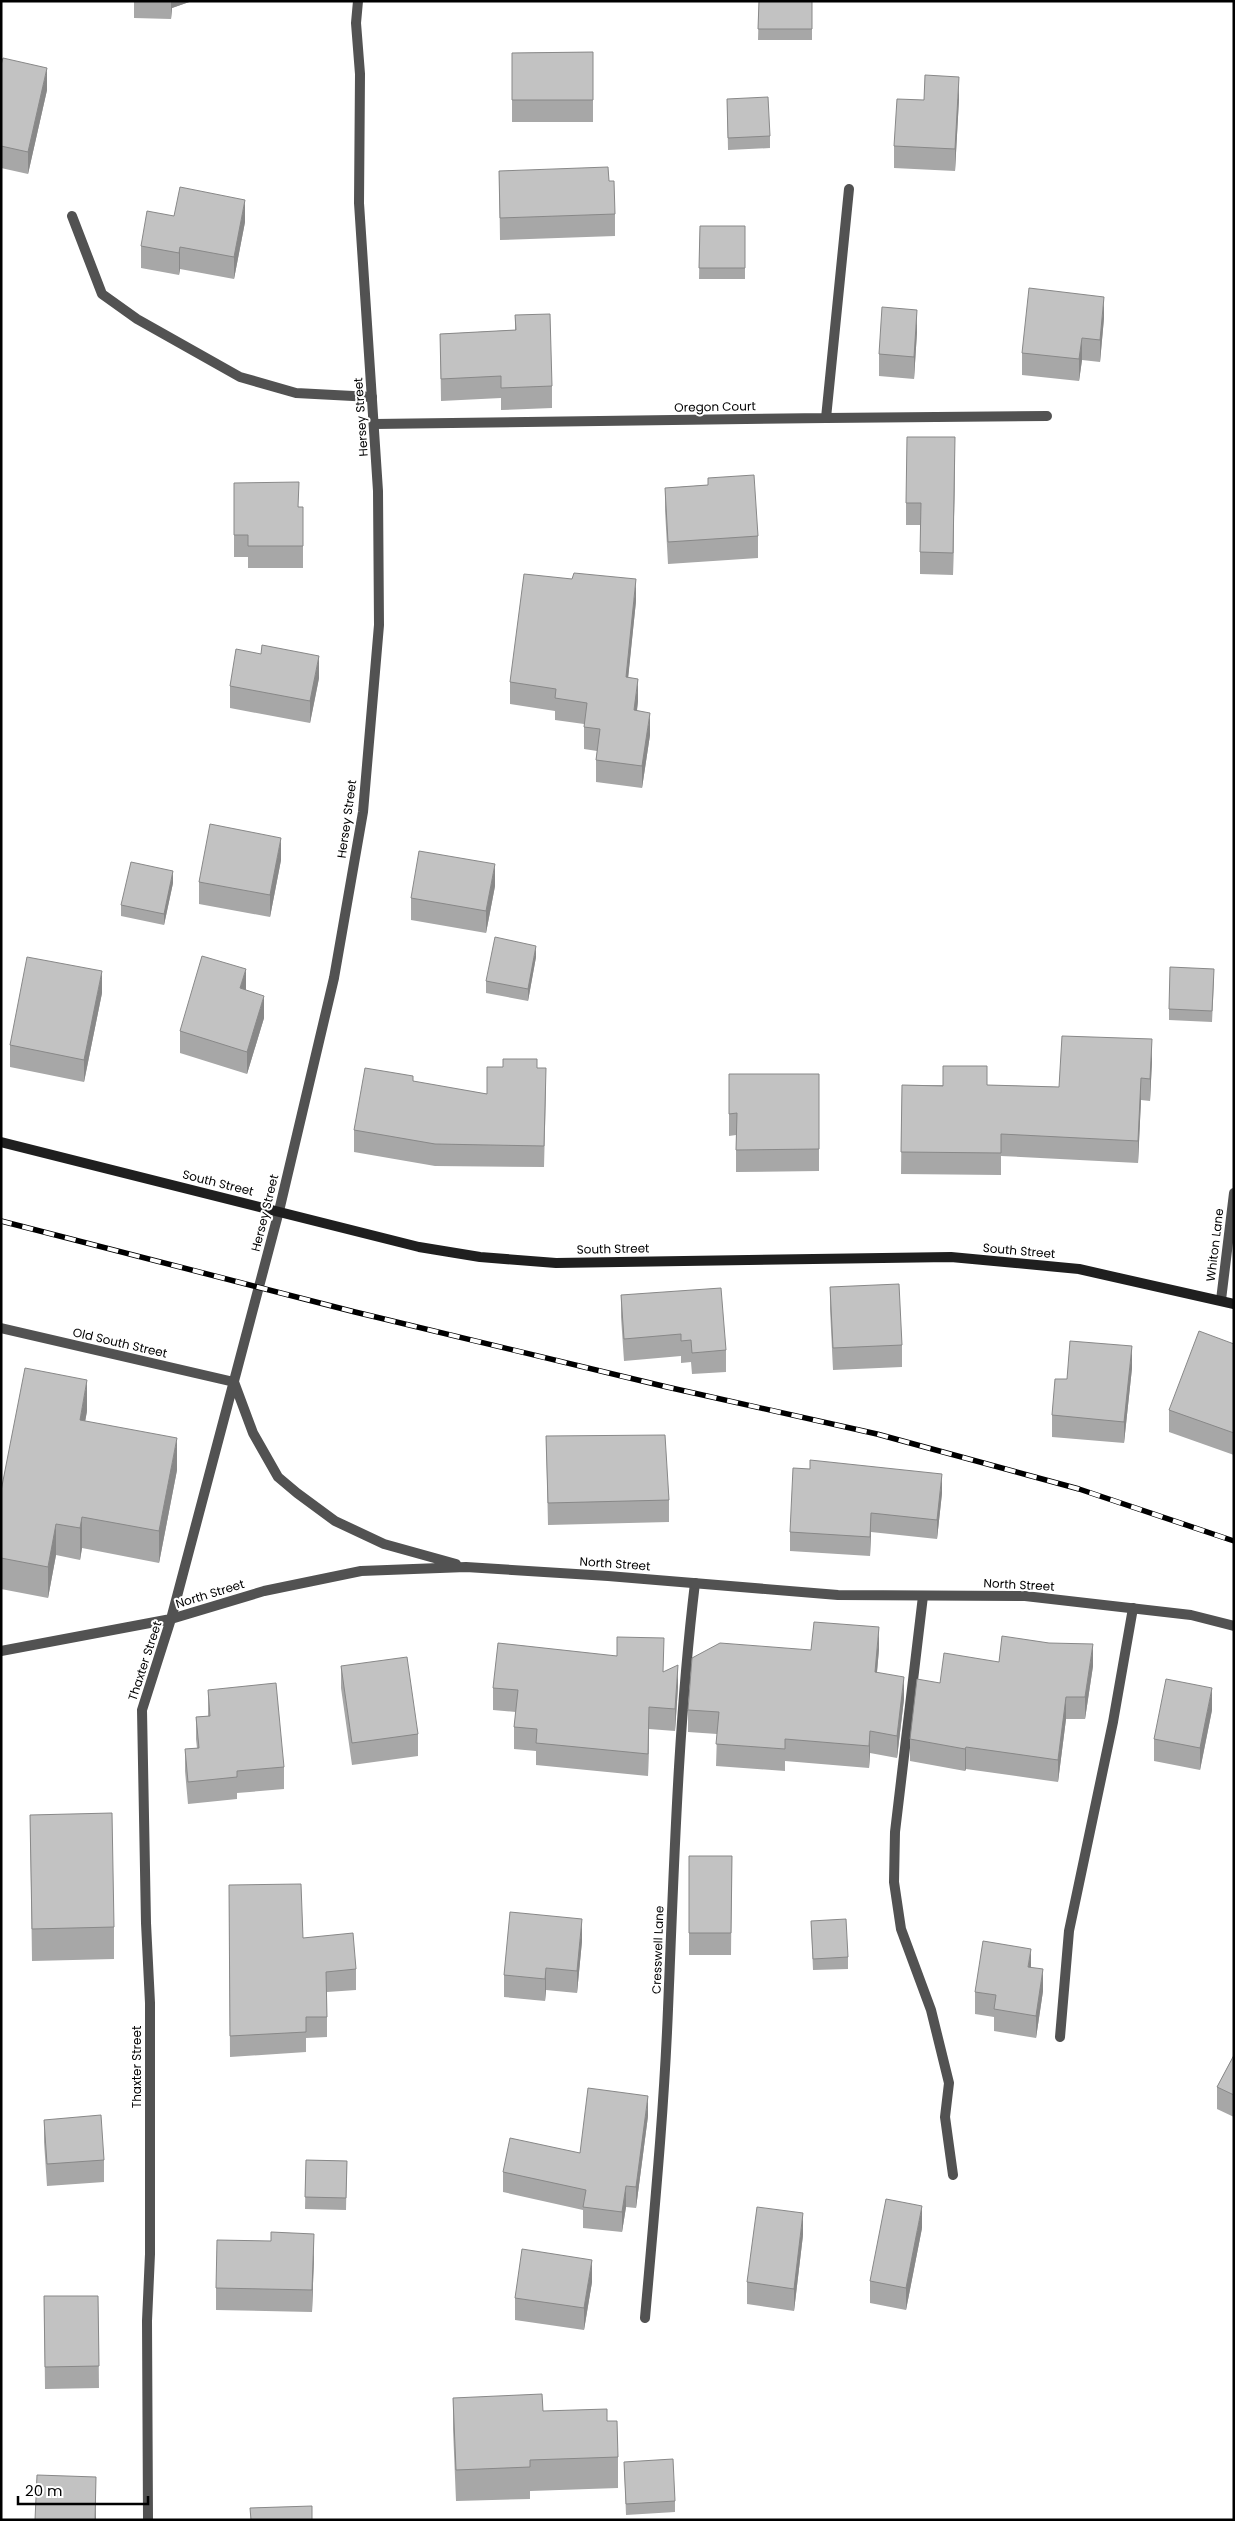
<svg xmlns="http://www.w3.org/2000/svg" width="1235" height="2521" viewBox="0 0 1235 2521" font-family="Poppins,sans-serif">
	<rect width="100%" height="100%" fill="#fff"/>
	<g fill="none" stroke-linecap="round" stroke-linejoin="round">
		<path stroke="#525252" stroke-width="10" d="M 72,216 L 102,294 L 137,319 L 240,377 L 296,393 L 372,397
			M 923,1596 L 895,1832 L 894,1882 L 901,1929 L 931,2010 L 949,2083 L 945,2117 L 953,2175
			M 1060,2037 L 1069,1931 L 1113,1722 L 1133,1608"/>
		<path stroke="#525252" stroke-width="10" d="M 826,418 L 1047,416
			M 374,424 L 826,418 L 849,189
			M 1221,1300 L 1234,1193
			M 1,1328 L 234,1382
			M 645,2318 C 654,2215 664,2112 668,2009 C 674,1867 678,1724 695,1583"/>
		<path stroke="#525252" stroke-width="10" d="M 234,1382 L 253,1433 L 278,1477 L 297,1493 L 335,1521 L 384,1544 L 456,1564
			M 1,1651 L 171,1619 L 264,1591 L 361,1571 L 466,1567 L 608,1576 L 838,1595 L 1025,1596 L 1191,1615 L 1234,1626
			M 148,2520 L 147,2321 L 150,2254 L 150,2003 L 146,1923 L 142,1710 L 171,1619 L 279,1211 L 334,978 L 363,812 L 379,625 L 378,491 L 359,203 L 360,74 L 356,23 L 358,1"/>
		<path stroke="#1f1f1f" stroke-width="10" d="M 1,1142 L 419,1247 L 480,1257 L 556,1263 L 951,1257 L 1079,1269 L 1234,1304"/>
		<g stroke="#000" stroke-width="5.5">
			<path id="rail" d="M 1,1221 L 355,1312 L 667,1387 L 877,1434 L 1079,1489 L 1234,1541"/>
		</g>
		<use href="#rail" stroke="#fff" stroke-width="4" stroke-dasharray="11" stroke-linecap="butt"/>
	</g>
	<path fill="#a7a7a7" d="M 134,1 L 192,1 L 172,8 L 171,19 L 134,18 Z
		M 759,1 L 812,1 L 812,40 L 758,40 Z
		M 593,52 L 593,122 L 512,122 L 512,53 Z
		M 1,65 L 47,90 L 28,174 L 1,168 Z
		M 727,99 L 770,136 L 770,148 L 728,150 Z
		M 959,99 L 955,171 L 894,168 L 894,146 L 924,100 Z
		M 499,171 L 609,181 L 615,214 L 615,236 L 500,240 Z
		M 174,216 L 245,222 L 234,279 L 180,269 L 179,275 L 141,268 L 141,246 Z
		M 700,226 L 745,226 L 745,279 L 699,279 Z
		M 515,315 L 552,386 L 552,408 L 501,410 L 501,398 L 441,401 L 440,334 L 515,330 Z
		M 1104,318 L 1100,362 L 1082,360 L 1079,381 L 1022,375 L 1022,353 Z
		M 917,332 L 914,379 L 879,376 L 879,354 Z
		M 955,459 L 953,575 L 920,574 L 920,525 L 906,525 L 906,503 Z
		M 708,478 L 758,536 L 758,558 L 668,564 L 665,510 L 665,488 L 708,485 Z
		M 234,483 L 299,507 L 303,507 L 303,568 L 248,568 L 248,557 L 234,557 Z
		M 636,601 L 628,677 L 638,701 L 637,711 L 650,735 L 642,788 L 596,782 L 596,760 L 597,751 L 584,749 L 584,724 L 555,720 L 555,711 L 510,704 L 510,682 Z
		M 319,678 L 310,723 L 230,708 L 230,686 Z
		M 281,860 L 270,917 L 199,904 L 199,882 Z
		M 173,883 L 164,925 L 121,916 L 121,905 Z
		M 495,886 L 486,933 L 411,920 L 411,898 Z
		M 536,957 L 528,1001 L 486,993 L 486,981 Z
		M 1214,980 L 1212,1022 L 1169,1020 L 1169,1009 Z
		M 246,990 L 264,1018 L 247,1074 L 180,1053 L 180,1031 Z
		M 102,993 L 84,1082 L 10,1067 L 10,1045 Z
		M 1152,1061 L 1150,1101 L 1141,1100 L 1138,1163 L 1001,1156 L 1001,1175 L 901,1174 L 902,1085 L 987,1085 L 1059,1087 Z
		M 537,1068 L 546,1090 L 544,1167 L 435,1166 L 354,1152 L 354,1130 L 413,1082 L 487,1094 Z
		M 729,1074 L 819,1074 L 819,1171 L 736,1172 L 736,1135 L 729,1136 Z
		M 830,1287 L 902,1345 L 902,1367 L 833,1370 L 830,1309 Z
		M 621,1295 L 726,1350 L 726,1372 L 692,1374 L 691,1362 L 681,1363 L 681,1356 L 624,1361 L 621,1317 Z
		M 1234,1344 L 1234,1455 L 1169,1432 L 1169,1410 Z
		M 1132,1368 L 1124,1443 L 1052,1437 L 1052,1415 L 1067,1379 Z
		M 87,1411 L 85,1421 L 177,1470 L 159,1563 L 82,1548 L 80,1560 L 56,1555 L 48,1598 L 1,1589 L 1,1491 Z
		M 546,1436 L 669,1500 L 669,1522 L 548,1525 Z
		M 810,1469 L 942,1493 L 937,1539 L 871,1532 L 870,1556 L 790,1551 L 790,1532 Z
		M 879,1649 L 877,1672 L 904,1699 L 897,1758 L 870,1753 L 869,1768 L 785,1761 L 785,1771 L 716,1766 L 717,1734 L 688,1732 L 688,1710 L 811,1650 Z
		M 999,1662 L 1093,1666 L 1085,1719 L 1066,1719 L 1058,1782 L 966,1769 L 965,1771 L 910,1761 L 910,1739 L 940,1683 Z
		M 341,1666 L 418,1734 L 418,1756 L 352,1765 L 341,1688 Z
		M 664,1672 L 678,1687 L 675,1731 L 649,1729 L 648,1776 L 536,1765 L 536,1751 L 514,1749 L 514,1727 L 516,1712 L 493,1710 L 493,1688 Z
		M 208,1690 L 284,1767 L 284,1789 L 237,1793 L 237,1799 L 188,1804 L 185,1771 L 185,1749 L 197,1748 L 196,1739 L 196,1717 L 208,1716 Z
		M 1212,1710 L 1200,1770 L 1154,1761 L 1154,1739 Z
		M 30,1815 L 114,1927 L 114,1959 L 32,1961 Z
		M 689,1856 L 732,1856 L 731,1955 L 689,1955 Z
		M 229,1885 L 303,1938 L 356,1969 L 356,1990 L 327,1992 L 327,2037 L 306,2038 L 306,2052 L 230,2057 Z
		M 811,1921 L 848,1957 L 848,1969 L 813,1970 Z
		M 582,1941 L 577,1993 L 546,1990 L 545,2001 L 504,1997 L 504,1975 Z
		M 1031,1967 L 1043,1991 L 1036,2038 L 994,2031 L 994,2017 L 975,2014 L 975,1992 Z
		M 1234,2055 L 1234,2117 L 1217,2109 L 1217,2087 Z
		M 648,2116 L 636,2208 L 626,2207 L 622,2232 L 583,2228 L 583,2210 L 503,2192 L 503,2172 L 580,2153 Z
		M 44,2120 L 104,2160 L 104,2182 L 47,2186 L 44,2142 Z
		M 306,2160 L 347,2161 L 346,2210 L 305,2209 Z
		M 922,2228 L 906,2310 L 870,2303 L 870,2281 Z
		M 803,2235 L 794,2311 L 747,2304 L 747,2282 Z
		M 314,2256 L 312,2312 L 216,2310 L 216,2288 Z
		M 592,2282 L 584,2330 L 515,2320 L 515,2298 Z
		M 44,2296 L 98,2296 L 99,2388 L 45,2389 Z
		M 453,2398 L 607,2421 L 618,2457 L 618,2488 L 530,2491 L 530,2499 L 456,2501 L 453,2429 Z
		M 624,2462 L 675,2501 L 675,2512 L 626,2515 Z"/>
	<path fill="#888" d="M 171,1 L 192,1 L 172,8 L 171,19 Z
		M 47,68 L 47,90 L 28,174 L 28,152 Z
		M 959,77 L 959,99 L 955,171 L 955,149 Z
		M 245,200 L 245,222 L 234,279 L 234,257 Z
		M 180,247 L 180,269 L 179,275 L 179,253 Z
		M 1104,297 L 1104,318 L 1100,362 L 1100,340 Z
		M 917,310 L 917,332 L 914,379 L 914,357 Z
		M 1082,338 L 1082,360 L 1079,381 L 1079,359 Z
		M 955,437 L 955,459 L 953,575 L 953,553 Z
		M 636,579 L 636,601 L 626,699 L 626,677 Z
		M 319,656 L 319,678 L 310,723 L 310,701 Z
		M 638,679 L 638,701 L 634,732 L 634,710 Z
		M 650,713 L 650,735 L 642,788 L 642,766 Z
		M 281,838 L 281,860 L 270,917 L 270,895 Z
		M 495,864 L 495,886 L 486,933 L 486,911 Z
		M 173,871 L 173,883 L 164,925 L 164,914 Z
		M 536,946 L 536,957 L 528,1001 L 528,989 Z
		M 246,969 L 246,991 L 240,988 Z
		M 102,971 L 102,993 L 84,1082 L 84,1060 Z
		M 264,996 L 264,1018 L 247,1074 L 247,1052 Z
		M 1152,1039 L 1152,1061 L 1150,1101 L 1150,1079 Z
		M 1141,1078 L 1141,1100 L 1138,1163 L 1138,1141 Z
		M 1132,1346 L 1132,1368 L 1124,1443 L 1124,1422 Z
		M 87,1380 L 87,1411 L 80,1451 L 80,1420 Z
		M 177,1438 L 177,1470 L 159,1563 L 159,1531 Z
		M 942,1474 L 942,1493 L 937,1539 L 937,1520 Z
		M 871,1513 L 871,1532 L 870,1556 L 870,1537 Z
		M 82,1517 L 82,1548 L 80,1560 L 80,1528 Z
		M 56,1524 L 56,1555 L 48,1598 L 48,1567 Z
		M 879,1627 L 879,1649 L 875,1694 L 875,1672 Z
		M 1093,1644 L 1093,1666 L 1085,1719 L 1085,1697 Z
		M 678,1665 L 678,1687 L 675,1731 L 675,1709 Z
		M 904,1677 L 904,1699 L 897,1758 L 897,1736 Z
		M 1212,1688 L 1212,1710 L 1200,1770 L 1200,1748 Z
		M 1066,1697 L 1066,1719 L 1058,1782 L 1058,1760 Z
		M 649,1707 L 649,1729 L 648,1776 L 648,1754 Z
		M 870,1731 L 870,1753 L 869,1768 L 869,1746 Z
		M 966,1747 L 966,1769 L 965,1771 L 965,1749 Z
		M 582,1919 L 582,1941 L 577,1993 L 577,1971 Z
		M 1031,1949 L 1031,1971 L 1028,1967 Z
		M 546,1968 L 546,1990 L 545,2001 L 545,1979 Z
		M 1043,1969 L 1043,1991 L 1036,2038 L 1036,2016 Z
		M 648,2096 L 648,2116 L 636,2208 L 636,2187 Z
		M 626,2186 L 626,2207 L 622,2232 L 622,2212 Z
		M 922,2206 L 922,2228 L 906,2310 L 906,2288 Z
		M 803,2213 L 803,2235 L 794,2311 L 794,2289 Z
		M 314,2234 L 314,2256 L 312,2312 L 312,2290 Z
		M 592,2260 L 592,2282 L 584,2330 L 584,2308 Z
		M 96,2477 L 96,2520 L 95,2520 Z"/>
	<path fill="#c2c2c2" stroke="#888" d="M 759,1 L 812,1 L 812,29 L 758,29 Z
		M 593,52 L 593,100 L 512,100 L 512,53 Z
		M 3,58 L 47,68 L 28,152 L 1,146 L 1,65 Z
		M 925,75 L 959,77 L 955,149 L 894,146 L 897,99 L 924,100 Z
		M 768,97 L 770,136 L 728,138 L 727,99 Z
		M 608,167 L 609,181 L 614,181 L 615,214 L 500,218 L 499,171 Z
		M 180,187 L 245,200 L 234,257 L 180,247 L 179,253 L 141,246 L 147,211 L 174,216 Z
		M 700,226 L 745,226 L 745,268 L 699,268 Z
		M 1029,288 L 1104,297 L 1100,340 L 1082,338 L 1079,359 L 1022,353 Z
		M 882,307 L 917,310 L 914,357 L 879,354 Z
		M 550,314 L 552,386 L 501,388 L 501,376 L 441,379 L 440,334 L 516,330 L 515,315 Z
		M 907,437 L 955,437 L 953,553 L 920,552 L 921,503 L 906,503 Z
		M 754,475 L 758,536 L 668,542 L 665,488 L 708,485 L 708,478 Z
		M 299,482 L 298,507 L 303,507 L 303,546 L 248,546 L 248,535 L 234,535 L 234,483 Z
		M 574,573 L 636,579 L 626,677 L 638,679 L 634,710 L 650,713 L 642,766 L 596,760 L 600,729 L 584,727 L 587,703 L 555,698 L 556,689 L 510,682 L 524,574 L 572,579 Z
		M 262,645 L 319,656 L 310,701 L 230,686 L 236,649 L 261,654 Z
		M 210,824 L 281,838 L 270,895 L 199,882 Z
		M 419,851 L 495,864 L 486,911 L 411,898 Z
		M 131,862 L 173,871 L 164,914 L 121,905 Z
		M 495,937 L 536,946 L 528,989 L 486,981 Z
		M 202,956 L 246,969 L 240,988 L 264,996 L 247,1052 L 180,1031 Z
		M 27,957 L 102,971 L 84,1060 L 10,1045 Z
		M 1170,967 L 1214,969 L 1212,1011 L 1169,1009 Z
		M 1062,1036 L 1152,1039 L 1150,1079 L 1141,1078 L 1138,1141 L 1001,1134 L 1001,1153 L 901,1152 L 902,1085 L 943,1086 L 943,1066 L 987,1066 L 987,1085 L 1059,1087 Z
		M 503,1059 L 537,1059 L 537,1068 L 546,1068 L 544,1146 L 435,1144 L 354,1130 L 365,1068 L 413,1076 L 413,1081 L 487,1094 L 487,1067 L 503,1067 Z
		M 729,1074 L 819,1074 L 819,1149 L 736,1150 L 737,1113 L 729,1114 Z
		M 899,1284 L 902,1345 L 833,1348 L 830,1287 Z
		M 721,1288 L 726,1350 L 692,1353 L 691,1340 L 681,1341 L 681,1334 L 624,1339 L 621,1295 Z
		M 1199,1331 L 1234,1344 L 1234,1433 L 1169,1410 Z
		M 1070,1341 L 1132,1346 L 1124,1422 L 1052,1415 L 1055,1379 L 1067,1379 Z
		M 25,1368 L 87,1380 L 80,1420 L 177,1438 L 159,1531 L 82,1517 L 80,1528 L 56,1524 L 48,1567 L 1,1558 L 1,1491 Z
		M 665,1435 L 669,1500 L 548,1503 L 546,1436 Z
		M 810,1460 L 942,1474 L 937,1520 L 871,1513 L 870,1537 L 790,1532 L 793,1468 L 810,1469 Z
		M 814,1622 L 879,1627 L 875,1672 L 904,1677 L 897,1736 L 870,1731 L 869,1746 L 785,1739 L 785,1749 L 716,1744 L 719,1712 L 688,1710 L 692,1658 L 720,1643 L 811,1650 Z
		M 1002,1636 L 1049,1643 L 1093,1644 L 1085,1697 L 1066,1697 L 1058,1760 L 966,1747 L 965,1749 L 910,1739 L 917,1679 L 940,1683 L 944,1653 L 999,1662 Z
		M 617,1637 L 664,1638 L 663,1672 L 678,1665 L 675,1709 L 649,1707 L 648,1754 L 536,1743 L 537,1729 L 514,1727 L 518,1690 L 493,1688 L 498,1643 L 617,1656 Z
		M 407,1657 L 418,1734 L 352,1743 L 341,1666 Z
		M 1166,1679 L 1212,1688 L 1200,1748 L 1154,1739 Z
		M 276,1683 L 284,1767 L 237,1771 L 237,1777 L 188,1782 L 185,1749 L 199,1748 L 196,1717 L 210,1716 L 208,1690 Z
		M 112,1813 L 114,1927 L 32,1929 L 30,1815 Z
		M 689,1856 L 732,1856 L 731,1933 L 689,1933 Z
		M 301,1884 L 303,1938 L 353,1933 L 356,1969 L 326,1972 L 327,2017 L 306,2017 L 306,2032 L 230,2036 L 229,1885 Z
		M 510,1912 L 582,1919 L 577,1971 L 546,1968 L 545,1979 L 504,1975 Z
		M 846,1919 L 848,1957 L 813,1959 L 811,1921 Z
		M 983,1941 L 1031,1949 L 1028,1967 L 1043,1969 L 1036,2016 L 994,2009 L 996,1995 L 975,1992 Z
		M 1234,2055 L 1234,2095 L 1217,2087 Z
		M 588,2088 L 648,2096 L 636,2187 L 626,2186 L 622,2212 L 583,2207 L 586,2190 L 503,2172 L 510,2138 L 580,2153 Z
		M 101,2115 L 104,2160 L 47,2164 L 44,2120 Z
		M 306,2160 L 347,2161 L 346,2198 L 305,2197 Z
		M 886,2199 L 922,2206 L 906,2288 L 870,2281 Z
		M 757,2207 L 803,2213 L 794,2289 L 747,2282 Z
		M 271,2232 L 314,2234 L 312,2290 L 216,2288 L 217,2240 L 271,2241 Z
		M 522,2249 L 592,2260 L 584,2308 L 515,2298 Z
		M 44,2296 L 98,2296 L 99,2366 L 45,2367 Z
		M 542,2394 L 543,2411 L 607,2409 L 607,2421 L 617,2421 L 618,2457 L 530,2460 L 530,2467 L 456,2470 L 453,2398 Z
		M 673,2459 L 675,2501 L 626,2504 L 624,2462 Z
		M 37,2475 L 96,2477 L 95,2520 L 35,2520 Z
		M 312,2506 L 312,2520 L 251,2520 L 250,2508 Z"/>
	<g text-anchor="middle" stroke-width="4" stroke-linejoin="round" paint-order="stroke">
		<g font-size="12" fill="#000" stroke="#fff">
			<text transform="translate(715 407) rotate(-1)" y="4">Oregon Court</text>
			<text transform="translate(361 417) rotate(-94)" y="4">Hersey Street</text>
			<text transform="translate(347 819) rotate(-82)" y="4">Hersey Street</text>
			<text transform="translate(218 1183) rotate(14)" y="4">South Street</text>
			<text transform="translate(265 1213) rotate(-76)" y="4">Hersey Street</text>
			<text transform="translate(1215 1245) rotate(-83)" y="4">Whiton Lane</text>
			<text transform="translate(613 1249) rotate(-1)" y="4">South Street</text>
			<text transform="translate(1019 1251) rotate(5)" y="4">South Street</text>
			<text transform="translate(120 1343) rotate(13)" y="4">Old South Street</text>
			<text transform="translate(615 1564) rotate(4)" y="4">North Street</text>
			<text transform="translate(1019 1585) rotate(3)" y="4">North Street</text>
			<text transform="translate(210 1594) rotate(-17)" y="4">North Street</text>
			<text transform="translate(145 1661) rotate(-72)" y="4">Thaxter Street</text>
			<text transform="translate(658 1950) rotate(-88)" y="4">Cresswell Lane</text>
			<text transform="translate(137 2067) rotate(-90)" y="4">Thaxter Street</text>
		</g>
	</g>
	<rect width="1235" height="2521" fill="none" stroke="#000000" stroke-width="5"/>
	<path d="M18 2496v8h130v-8" fill="none" stroke="#000000" stroke-width="2.5"/>
	<text x="25" y="2496" font-size="15" fill="#000000" stroke="#ffffff" stroke-width="4" paint-order="stroke">20 m</text>
</svg>
